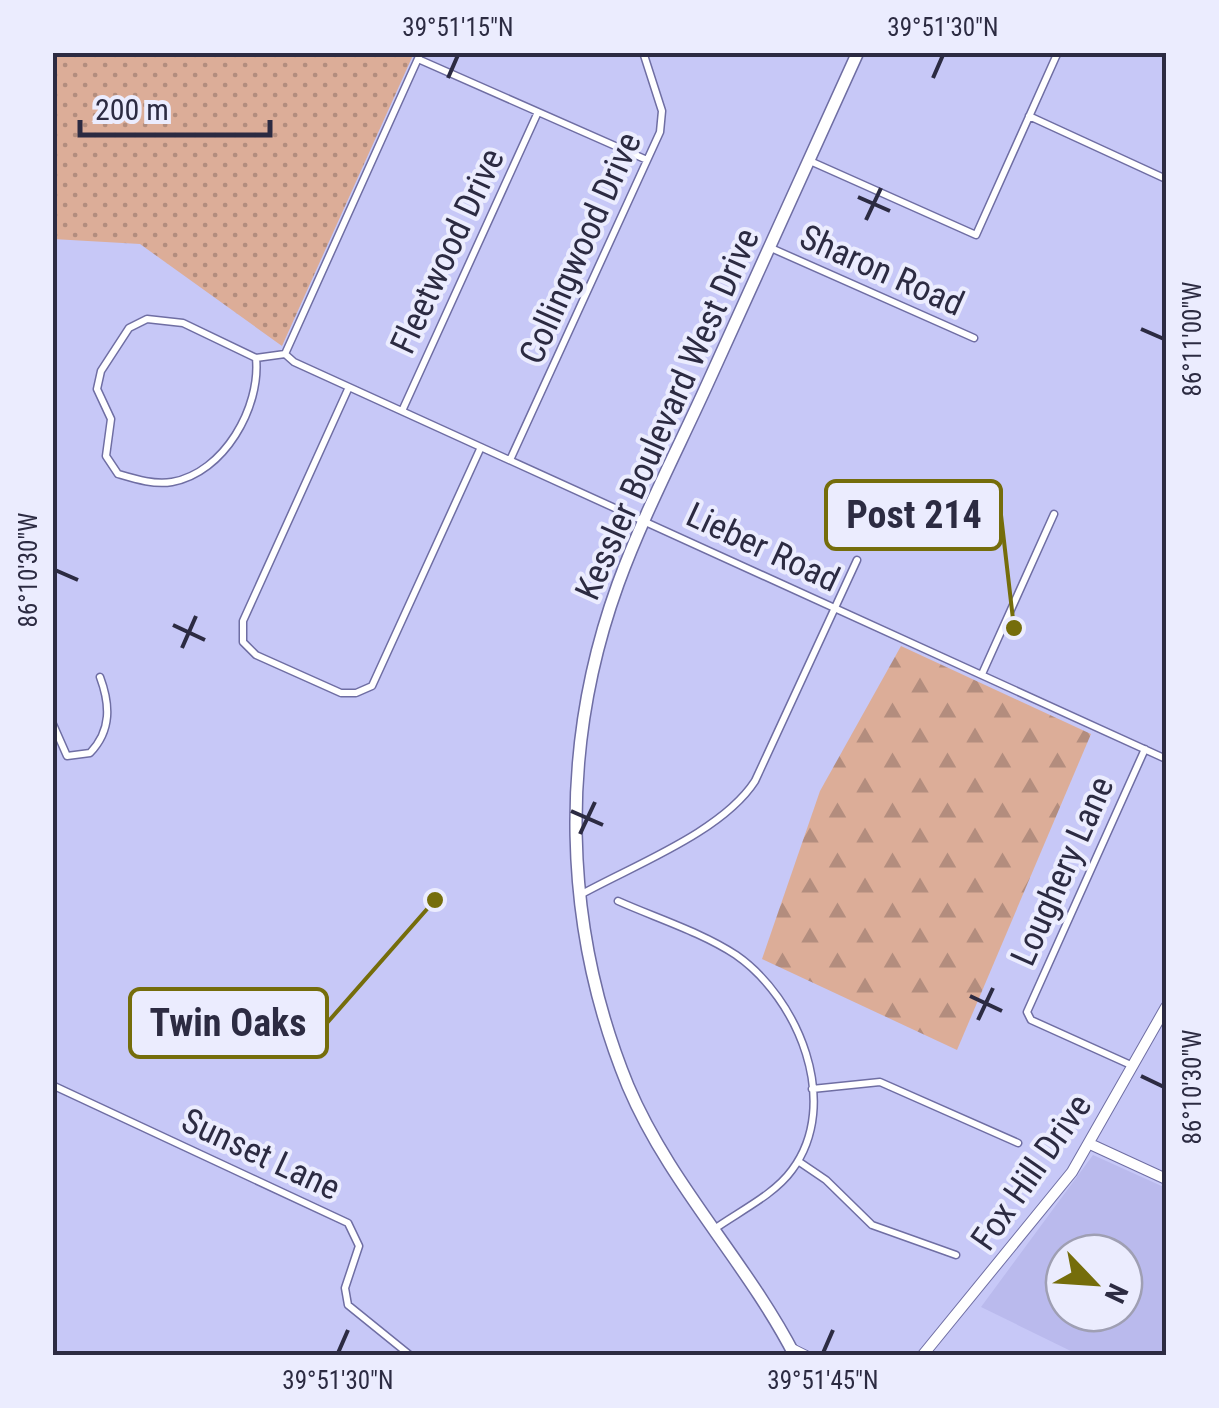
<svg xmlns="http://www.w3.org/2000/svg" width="1219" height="1408" viewBox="0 0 1219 1408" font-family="'Roboto Condensed',sans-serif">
	<defs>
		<pattern id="grass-dots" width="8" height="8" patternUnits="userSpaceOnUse" patternTransform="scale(2.5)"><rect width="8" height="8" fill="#dcad98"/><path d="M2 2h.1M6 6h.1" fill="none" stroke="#b38d7e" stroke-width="1.8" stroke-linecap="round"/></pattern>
		<pattern id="forest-firs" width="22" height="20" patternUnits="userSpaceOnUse" patternTransform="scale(2.5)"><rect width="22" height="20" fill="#dcad98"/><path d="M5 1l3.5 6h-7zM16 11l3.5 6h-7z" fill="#b38d7e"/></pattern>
	</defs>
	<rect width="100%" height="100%" fill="#c7c8f7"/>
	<path fill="#babaed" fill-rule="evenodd" d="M 1093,1155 L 1166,1188 L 1166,1355 L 1079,1355 L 981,1307 ZM 1064,1253 L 1124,1253 L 1124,1313 L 1064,1313 Z"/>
	<path fill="url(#grass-dots)" d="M 52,53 L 414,53 L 282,346 L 140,244 L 53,239 Z"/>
	<path fill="url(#forest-firs)" d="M 901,646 L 1091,734 L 957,1050 L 762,959 L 820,791 Z"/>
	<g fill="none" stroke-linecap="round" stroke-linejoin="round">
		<g stroke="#6f6ea3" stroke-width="9">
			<path id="street" d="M 418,59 L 647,160
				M 1029,116 L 1166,179
				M 810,161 L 976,235 L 1058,52
				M 771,248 L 974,338
				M 147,319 L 183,323 L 256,358 C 261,407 224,473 172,482 C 154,485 135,479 118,474 L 106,456 L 111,419 L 97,389 L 101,371 L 129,328 Z
				M 285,354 L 294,362 L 1166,759
				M 285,354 L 421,52
				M 256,358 L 285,354
				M 349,387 L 243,621 L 243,642 L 256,655 L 341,693 L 356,693 L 372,686 L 481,447
				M 402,411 L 538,112
				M 510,460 L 660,132 L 662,111 L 643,52
				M 982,674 L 1054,514
				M 52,722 L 67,756 L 90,753 C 112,730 110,704 100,677
				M 580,895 C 634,865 722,832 755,781 L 857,560
				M 618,901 C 656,918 701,932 736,955 C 798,998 842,1103 792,1170 C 774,1195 738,1212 713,1230
				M 1133,1066 L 1031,1020 L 1027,1012 L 1145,749
				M 52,1085 L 348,1223 L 359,1246 L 345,1288 L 348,1305 L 411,1356
				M 812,1089 L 880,1082 L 1018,1143
				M 798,1161 L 826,1180 L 872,1225 L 956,1255"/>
		</g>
		<g stroke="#6f6ea3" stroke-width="12">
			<path id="secondary" d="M 1090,1144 L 1166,1179
				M 792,1349 L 806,1356
				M 922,1356 L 1072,1172 L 1166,1007"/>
		</g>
		<g stroke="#6f6ea3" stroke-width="14">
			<path id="primary" d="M 795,1356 C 746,1261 670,1185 628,1086 C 562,925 559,747 618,584 C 644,513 680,445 711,376 C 760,269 809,161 858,52"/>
		</g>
		<use href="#street" stroke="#fff" stroke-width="6"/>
		<use href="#secondary" stroke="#fff" stroke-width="10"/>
		<use href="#primary" stroke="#fff" stroke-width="11"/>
	</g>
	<path fill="none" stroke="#2c2b42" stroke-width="4" d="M 448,78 L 458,55M 933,78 L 943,55M 858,197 L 890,211M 866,220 L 881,188M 1141,329 L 1164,339M 55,570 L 78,580M 173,625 L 205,640M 182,648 L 196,616M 571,811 L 603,825M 580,834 L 595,802M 970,996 L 1002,1011M 978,1020 L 993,988M 1141,1076 L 1164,1087M 338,1353 L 348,1330M 823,1353 L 833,1330"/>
	<g text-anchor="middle" stroke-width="8" stroke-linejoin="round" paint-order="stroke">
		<g font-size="35" fill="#2c2b42" stroke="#ebecfe">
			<text transform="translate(580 248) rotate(-66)" y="12">Collingwood Drive</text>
			<text transform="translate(447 251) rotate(-65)" y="12">Fleetwood Drive</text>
			<text transform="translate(882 270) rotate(24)" y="12">Sharon Road</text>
			<text transform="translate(667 414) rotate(-66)" y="12">Kessler Boulevard West Drive</text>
			<text transform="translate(763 547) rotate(25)" y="12">Lieber Road</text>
			<text transform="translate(1062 871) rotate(-66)" y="12">Loughery Lane</text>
			<text transform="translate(261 1154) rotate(25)" y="12">Sunset Lane</text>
			<text transform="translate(1031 1172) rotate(-55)" y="12">Fox Hill Drive</text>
		</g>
	</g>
	<path fill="none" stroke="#756d0b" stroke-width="4" d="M1014 628L1001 515M435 900L327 1023"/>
	<g fill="#756d0b" stroke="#ebecfe" stroke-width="4">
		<circle cx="1014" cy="628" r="10"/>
		<circle cx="435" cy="900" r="10"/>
	</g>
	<g fill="#ebecfe" stroke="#756d0b" stroke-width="4">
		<rect x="826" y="481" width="175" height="68" rx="10"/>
		<rect x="130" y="989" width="197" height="68" rx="10"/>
	</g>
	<g font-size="38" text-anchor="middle" font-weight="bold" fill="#2c2b42">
		<text x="914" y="528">Post 214</text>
		<text x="228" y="1036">Twin Oaks</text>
	</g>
	<rect width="1219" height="1408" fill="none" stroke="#ebecfe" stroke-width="110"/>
	<g transform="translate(1094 1283) rotate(115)"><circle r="48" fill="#ebecfe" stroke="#9f9fb3" stroke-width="2.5"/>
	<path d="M0-8L18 38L0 25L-18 38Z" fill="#756d0b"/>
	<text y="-15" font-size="28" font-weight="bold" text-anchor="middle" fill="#2c2b42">N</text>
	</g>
	<path d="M80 120v15h190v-15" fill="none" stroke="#2c2b42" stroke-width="5"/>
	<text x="95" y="120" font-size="30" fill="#2c2b42" stroke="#ebecfe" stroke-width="8" paint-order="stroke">200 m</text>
	<rect x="55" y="55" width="1109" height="1298" fill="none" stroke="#2c2b42" stroke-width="4"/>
	<g font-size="25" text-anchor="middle" fill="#2c2b42">
		<text x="458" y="36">39°51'15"N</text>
		<text x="943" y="36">39°51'30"N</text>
		<text transform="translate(1192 339) rotate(-90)" y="9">86°11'00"W</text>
		<text transform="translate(28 570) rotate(-90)" y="9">86°10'30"W</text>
		<text transform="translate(1192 1087) rotate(-90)" y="9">86°10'30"W</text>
		<text x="338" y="1389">39°51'30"N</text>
		<text x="823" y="1389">39°51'45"N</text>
	</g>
</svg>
